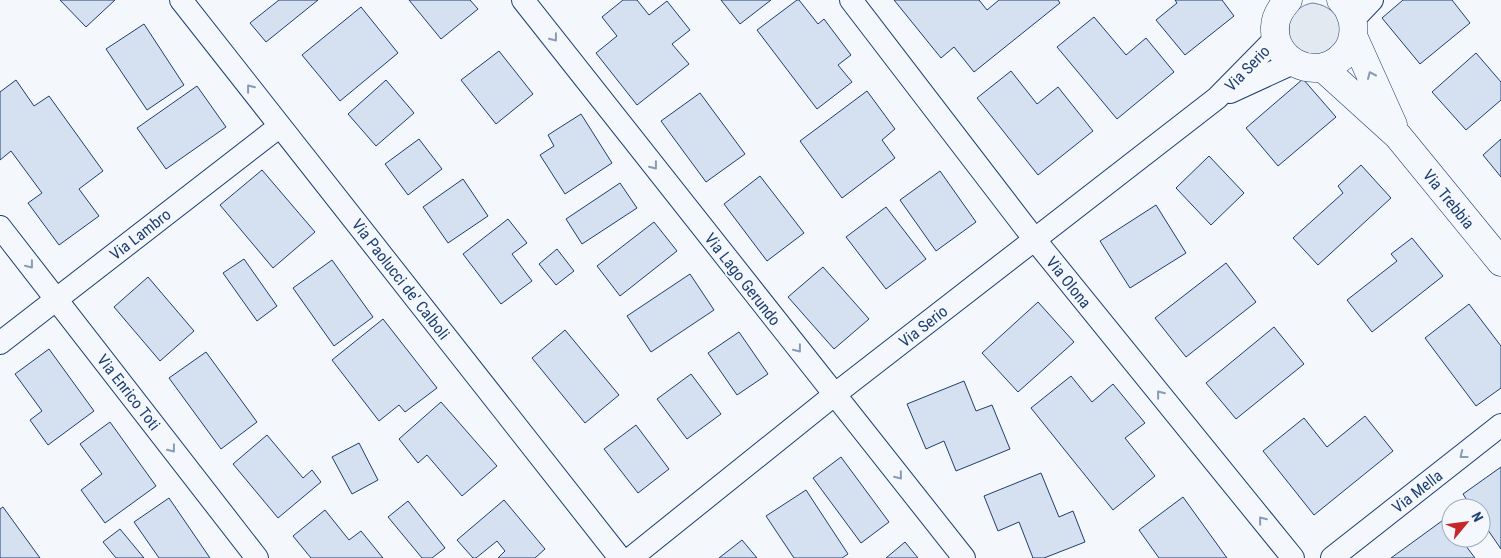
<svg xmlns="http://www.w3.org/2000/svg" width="1501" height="558" viewBox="0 0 1501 558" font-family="'Roboto Condensed',sans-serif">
	<rect width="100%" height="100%" fill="#f4f7fb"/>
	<path fill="#e3e9f0" stroke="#687fa3" d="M 1312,3 C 1341,6 1353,37 1325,52 C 1323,53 1321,55 1318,55 C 1315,56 1310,54 1307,53 C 1300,52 1293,46 1290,39 C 1290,39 1289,32 1289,32 C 1288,16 1298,6 1312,3 Z"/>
	<path fill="#d5e0f0" stroke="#1d3f73" d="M 60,0 L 115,0 L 86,27 Z
		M 279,0 L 318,0 L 266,42 L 250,23 Z
		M 409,0 L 470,0 L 478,9 L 441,39 Z
		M 623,0 L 637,0 L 649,15 L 667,1 L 690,30 L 672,44 L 689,64 L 637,105 L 596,53 L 617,36 L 602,17 Z
		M 721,0 L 771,0 L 740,24 Z
		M 797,0 L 799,0 L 818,24 L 824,19 L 851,55 L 838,65 L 852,82 L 817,109 L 757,30 Z
		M 894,0 L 979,0 L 987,10 L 999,0 L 1058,0 L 1060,3 L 974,72 L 954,47 L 941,58 Z
		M 1175,0 L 1222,0 L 1234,16 L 1185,55 L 1156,20 L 1177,3 Z
		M 1403,0 L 1452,0 L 1470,23 L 1420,64 L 1382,18 Z
		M 361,7 L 398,53 L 340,101 L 302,55 Z
		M 1094,17 L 1126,55 L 1146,38 L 1174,72 L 1117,119 L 1057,47 Z
		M 144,24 L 184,85 L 147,110 L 106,49 Z
		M 499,51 L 533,94 L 496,124 L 461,80 Z
		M 1476,53 L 1501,82 L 1501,100 L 1466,130 L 1432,92 Z
		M 1011,71 L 1037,104 L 1058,87 L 1093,131 L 1038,175 L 977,98 Z
		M 1303,79 L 1336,117 L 1278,166 L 1246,128 Z
		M 16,80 L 34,106 L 49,96 L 103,171 L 79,189 L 99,216 L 59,245 L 28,203 L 42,193 L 11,151 L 0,160 L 0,92 Z
		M 386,80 L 414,113 L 376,146 L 348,114 Z
		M 197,86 L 226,127 L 166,169 L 137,128 Z
		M 867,91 L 895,129 L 882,140 L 895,158 L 842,198 L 800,141 Z
		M 700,93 L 745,154 L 706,182 L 661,121 Z
		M 581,114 L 612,163 L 565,194 L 540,155 L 554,146 L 548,135 Z
		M 419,139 L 442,169 L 408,195 L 385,164 Z
		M 1501,139 L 1501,177 L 1483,155 Z
		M 1209,156 L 1244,193 L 1211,225 L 1176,188 Z
		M 1361,165 L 1391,198 L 1318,265 L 1293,238 L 1343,193 L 1338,186 Z
		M 262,170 L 315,232 L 273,268 L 220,205 Z
		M 940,171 L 976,222 L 936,251 L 900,200 Z
		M 760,176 L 804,233 L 767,261 L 724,204 Z
		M 463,179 L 488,216 L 448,243 L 423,207 Z
		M 620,183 L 637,208 L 582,244 L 566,219 Z
		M 1156,205 L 1186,253 L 1130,288 L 1100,241 Z
		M 886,207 L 926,259 L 886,289 L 846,237 Z
		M 508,219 L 527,243 L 512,254 L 532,281 L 501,304 L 463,254 Z
		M 654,222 L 677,251 L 620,296 L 597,266 Z
		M 1412,238 L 1443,276 L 1372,332 L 1347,300 L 1397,261 L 1391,254 Z
		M 557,249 L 574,271 L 556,285 L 539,264 Z
		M 244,259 L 277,306 L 257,321 L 223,273 Z
		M 332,260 L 373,317 L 334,346 L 293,288 Z
		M 1226,263 L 1256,302 L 1186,357 L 1155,318 Z
		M 823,267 L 869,319 L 834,349 L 788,297 Z
		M 690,274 L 714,310 L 651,352 L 627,316 Z
		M 148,277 L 194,331 L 160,361 L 114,307 Z
		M 1038,302 L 1074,342 L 1018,392 L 982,353 Z
		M 1469,304 L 1501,346 L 1501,388 L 1476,406 L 1425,338 Z
		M 383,319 L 437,388 L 405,412 L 399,405 L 379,421 L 332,360 Z
		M 1274,327 L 1304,364 L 1236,419 L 1206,383 Z
		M 565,330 L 619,395 L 585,423 L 532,358 Z
		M 739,332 L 768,374 L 737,395 L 708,353 Z
		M 49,349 L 94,411 L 48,445 L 30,420 L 42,411 L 15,374 Z
		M 206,352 L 257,422 L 221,449 L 169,378 Z
		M 691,374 L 721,414 L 687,439 L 657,399 Z
		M 1071,376 L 1092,402 L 1113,384 L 1145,423 L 1125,438 L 1155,476 L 1113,510 L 1031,408 Z
		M 964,381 L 976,411 L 992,405 L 1010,449 L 956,471 L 944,441 L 926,449 L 907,404 Z
		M 441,402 L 497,466 L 462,496 L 427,455 L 418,463 L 399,439 Z
		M 1365,416 L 1393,451 L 1314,515 L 1263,451 L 1304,418 L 1327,447 Z
		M 110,422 L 156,486 L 105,523 L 81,490 L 102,474 L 80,444 Z
		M 636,425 L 669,469 L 638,493 L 604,449 Z
		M 267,435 L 303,478 L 312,470 L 321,482 L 278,518 L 233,464 Z
		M 359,443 L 378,480 L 352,494 L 332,457 Z
		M 841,457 L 889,522 L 861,543 L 813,478 Z
		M 1501,467 L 1501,549 L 1481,520 L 1481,508 L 1472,508 L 1463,494 Z
		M 1041,473 L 1059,517 L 1073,511 L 1085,542 L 1044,558 L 1033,558 L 1019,522 L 998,531 L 984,496 Z
		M 806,490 L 848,554 L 842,558 L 794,558 L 766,516 Z
		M 1183,497 L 1227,558 L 1159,558 L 1139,530 Z
		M 169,498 L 210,558 L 159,558 L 134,522 Z
		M 504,500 L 545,549 L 535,558 L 498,558 L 505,551 L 497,541 L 476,558 L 473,558 L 457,540 Z
		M 408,501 L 445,548 L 432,558 L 422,558 L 388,517 Z
		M 3,507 L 40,558 L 0,558 L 0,509 Z
		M 325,510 L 349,540 L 361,531 L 383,558 L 311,558 L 293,536 Z
		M 1446,518 L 1451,525 L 1451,538 L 1460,538 L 1475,558 L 1391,558 Z
		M 120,529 L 144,558 L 116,558 L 103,542 Z
		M 742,540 L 757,558 L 719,558 Z
		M 905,542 L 918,558 L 886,558 Z"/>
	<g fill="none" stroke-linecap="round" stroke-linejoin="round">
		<g stroke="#1d3f73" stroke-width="24">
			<path id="street" d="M 181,0 L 620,558
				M 523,0 L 964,558
				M 851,0 L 1035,240 L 1293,558
				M 1353,20 L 1372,0
				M 1230,92 L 1293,63
				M 0,227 L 257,558
				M 0,343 L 280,126
				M 631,558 L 834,395 L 1217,98 L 1276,38
				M 1332,558 L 1501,425"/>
		</g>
		<g stroke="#1d3f73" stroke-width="29">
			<path id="secondary" d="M 1288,0 C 1281,8 1275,17 1275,27 C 1273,60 1312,80 1338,60 C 1346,54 1352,45 1353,35 C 1355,22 1350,8 1341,0
				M 1353,36 L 1393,125
				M 1323,68 L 1398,136 L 1501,262"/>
		</g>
		<use href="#street" stroke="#f4f7fb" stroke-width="22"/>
		<use href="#secondary" stroke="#f4f7fb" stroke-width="28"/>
	</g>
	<defs><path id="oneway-chevron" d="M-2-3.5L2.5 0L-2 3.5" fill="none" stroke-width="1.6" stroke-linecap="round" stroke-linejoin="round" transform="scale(1.25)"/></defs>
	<g stroke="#889bb7">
		<use href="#oneway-chevron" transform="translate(554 38) rotate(52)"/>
		<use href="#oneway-chevron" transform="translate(1371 75) rotate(-114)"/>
		<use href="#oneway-chevron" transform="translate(250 88) rotate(-128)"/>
		<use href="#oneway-chevron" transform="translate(654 166) rotate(52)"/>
		<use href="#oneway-chevron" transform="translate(30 265) rotate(52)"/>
		<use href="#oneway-chevron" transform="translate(798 349) rotate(52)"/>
		<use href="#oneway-chevron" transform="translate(1160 394) rotate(-129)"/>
		<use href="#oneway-chevron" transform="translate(172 449) rotate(52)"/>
		<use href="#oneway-chevron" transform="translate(1463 455) rotate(142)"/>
		<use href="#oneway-chevron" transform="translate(899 476) rotate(51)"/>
		<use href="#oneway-chevron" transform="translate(1262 520) rotate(-129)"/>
	</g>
	<g text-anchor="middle" stroke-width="4" stroke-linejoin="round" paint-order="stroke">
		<g font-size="16" fill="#1d3f73" stroke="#f4f7fb">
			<text transform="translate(1247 68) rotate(-46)" y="6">Via Serio</text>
			<text transform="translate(1449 199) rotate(51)" y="6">Via Trebbia</text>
			<text transform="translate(140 234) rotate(-38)" y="6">Via Lambro</text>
			<text transform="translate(401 279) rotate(52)" y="6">Via Paolucci de' Calboli</text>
			<text transform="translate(743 279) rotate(52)" y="6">Via Lago Gerundo</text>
			<text transform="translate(1069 282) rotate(51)" y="6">Via Olona</text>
			<text transform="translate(923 326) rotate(-38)" y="6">Via Serio</text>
			<text transform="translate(129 392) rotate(52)" y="6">Via Enrico Toti</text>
			<text transform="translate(1417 491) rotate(-38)" y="6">Via Mella</text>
		</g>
	</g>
	<g transform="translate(1466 523) rotate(61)"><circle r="24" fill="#f4f7fb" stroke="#9eadc5"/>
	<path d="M0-4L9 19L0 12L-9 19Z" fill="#c62828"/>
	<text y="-8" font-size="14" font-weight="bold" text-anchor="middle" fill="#1d3f73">N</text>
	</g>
</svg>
